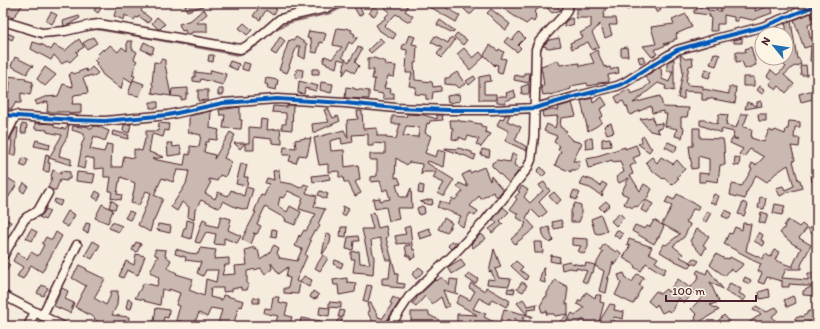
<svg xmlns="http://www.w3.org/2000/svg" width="820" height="329" viewBox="0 0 820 329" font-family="Itim,sans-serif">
	<rect width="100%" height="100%" fill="#f5ecde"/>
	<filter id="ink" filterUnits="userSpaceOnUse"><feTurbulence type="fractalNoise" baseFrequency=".025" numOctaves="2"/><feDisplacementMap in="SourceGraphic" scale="8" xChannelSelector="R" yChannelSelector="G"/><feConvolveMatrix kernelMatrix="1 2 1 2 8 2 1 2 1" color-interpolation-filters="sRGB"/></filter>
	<g filter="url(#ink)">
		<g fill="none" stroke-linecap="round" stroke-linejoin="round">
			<path stroke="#8c6e70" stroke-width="2" d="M 3,25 L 19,30
				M 84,31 L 95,29 L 127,34 L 238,55 C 250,52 258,45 266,36
				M 271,31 L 291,22 L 331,13 L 350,3
				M 45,37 L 48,37 L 64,35"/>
		</g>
		<path fill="#cab9b1" stroke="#4a1f2b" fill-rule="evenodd" d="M 7,3 L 24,3 L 17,13 L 12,18 L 3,10 L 3,7 Z
			M 118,3 L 138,3 L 144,5 L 141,11 L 151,19 L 148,23 L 139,16 L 138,18 L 136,17 L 134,20 L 125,15 L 124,20 L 114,16 Z
			M 194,3 L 208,3 L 209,4 L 187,11 L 185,6 Z
			M 257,3 L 276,3 L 279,5 L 275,9 L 277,10 L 273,15 L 266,10 L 260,20 L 253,16 L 260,6 Z
			M 379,3 L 404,3 L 408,7 L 405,11 L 413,16 L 409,22 L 396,14 L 384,26 L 396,34 L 393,39 L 380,31 L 376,25 L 386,18 L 385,17 L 390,12 Z
			M 424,3 L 448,3 L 445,7 L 460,16 L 456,22 L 432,8 L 431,9 L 427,5 Z
			M 468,3 L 475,10 L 471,14 L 469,14 L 464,9 L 464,7 Z
			M 495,3 L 541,3 L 539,8 L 534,12 L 536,15 L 535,16 L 536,17 L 534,22 L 531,20 L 526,24 Z
			M 552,3 L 553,3 L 561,10 L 552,13 L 547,8 Z
			M 587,3 L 607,3 L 603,18 L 616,18 L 617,25 L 609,25 L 612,35 L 605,38 L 600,24 L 592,33 L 599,47 L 592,50 L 588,42 L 572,49 L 570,43 L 583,37 L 580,33 L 591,27 L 591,18 L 576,18 L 576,9 L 590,9 Z
			M 619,3 L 633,3 L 628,10 Z
			M 651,3 L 657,3 L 661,10 L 657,13 Z
			M 720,3 L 756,3 L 755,11 L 770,6 L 772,13 L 753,20 L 738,17 L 738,21 L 734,21 L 734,17 L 724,15 L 724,24 L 717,24 L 717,31 L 710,31 L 711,17 L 709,17 L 710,15 L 694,13 L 694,10 L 697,10 L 697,7 L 708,8 L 707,10 L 721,11 Z
			M 98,4 L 102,7 L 98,13 L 94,10 Z
			M 358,5 L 363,13 L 359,16 L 354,7 Z
			M 374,6 L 378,9 L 378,11 L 374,16 L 369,13 Z
			M 204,9 L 207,14 L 196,23 L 207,23 L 207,32 L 192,32 L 192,33 L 188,34 L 186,34 L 185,30 L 182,31 L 179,24 L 191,20 Z
			M 491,9 L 510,24 L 506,30 L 496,22 L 487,13 Z
			M 51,12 L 57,15 L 52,24 L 46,21 Z
			M 811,13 L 815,22 L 808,25 L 810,38 L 817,37 L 815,62 L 810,61 L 811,46 L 804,48 L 794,20 Z
			M 686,14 L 692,27 L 676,34 L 677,39 L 674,39 L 674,41 L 664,44 L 669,43 L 669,44 L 654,50 L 657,54 L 652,57 L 643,46 L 656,44 L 651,27 L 674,24 L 672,20 Z
			M 79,16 L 80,18 L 71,23 L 71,24 L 64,26 L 63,21 Z
			M 157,17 L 165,24 L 160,29 L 158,29 L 152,23 Z
			M 572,18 L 574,24 L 565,27 L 564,24 L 567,20 Z
			M 440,20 L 455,31 L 453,33 L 437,25 Z
			M 791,21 L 797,59 L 799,58 L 801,64 L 793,67 L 784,75 L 794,84 L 786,93 L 779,86 L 776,89 L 769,84 L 772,80 L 767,76 L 771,70 L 777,75 L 786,67 L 782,63 L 786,63 L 786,26 L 785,24 Z
			M 244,23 L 252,30 L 247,35 L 239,28 Z
			M 337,28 L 346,29 L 346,28 L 352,30 L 351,32 L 355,34 L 354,36 L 358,37 L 352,44 L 349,42 L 342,57 L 349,62 L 358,47 L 362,49 L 355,62 L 359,66 L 354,73 L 348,68 L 343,75 L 345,61 L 338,59 L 336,68 L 323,62 L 325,56 L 332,59 L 342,47 L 333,45 Z
			M 309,31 L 321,33 L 321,32 L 326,34 L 323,43 L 320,42 L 317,53 L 312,52 L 311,39 L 307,38 Z
			M 519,32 L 525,38 L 518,45 L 521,48 L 517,52 L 504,42 L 508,37 L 512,40 Z
			M 7,33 L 14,36 L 12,40 L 6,37 Z
			M 457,33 L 467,40 L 463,45 L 454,37 Z
			M 409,35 L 415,37 L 412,44 L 417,45 L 416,63 L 414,63 L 415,80 L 432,82 L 433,87 L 441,86 L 441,91 L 433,92 L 432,100 L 426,99 L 426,95 L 415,94 L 416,87 L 409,86 L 412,73 L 406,73 L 407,50 L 402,49 L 403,44 L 405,45 Z
			M 435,36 L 448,43 L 451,37 L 455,40 L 451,46 L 441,58 L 437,54 L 442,48 L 431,42 Z
			M 93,37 L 97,43 L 87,49 L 83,43 Z
			M 280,37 L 285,41 L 276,55 L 271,52 Z
			M 296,37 L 307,44 L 305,59 L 299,56 L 300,46 L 297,46 L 289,66 L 290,66 L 287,73 L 279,70 L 289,40 L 290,41 L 292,39 L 294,40 Z
			M 380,38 L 384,42 L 371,53 L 368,50 Z
			M 559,38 L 561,46 L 549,48 L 543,46 L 549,40 Z
			M 742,38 L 742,43 L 734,43 L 734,40 Z
			M 79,39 L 84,47 L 76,52 L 78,54 L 70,62 L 67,60 L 62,64 L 54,55 L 51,60 L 31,49 L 33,42 L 43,45 L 51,50 L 54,45 L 65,51 L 69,47 Z
			M 127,41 L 132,41 L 132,49 L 137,52 L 134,59 L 137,61 L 135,64 L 136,65 L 133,71 L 134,72 L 132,75 L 135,76 L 132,82 L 124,77 L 121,89 L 103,75 L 96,64 L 97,63 L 94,60 L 98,56 L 97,55 L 103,49 L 104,51 L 110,45 L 118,52 L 122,47 L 127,51 Z
			M 144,42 L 154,47 L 152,54 L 141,49 Z
			M 490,45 L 498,51 L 499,49 L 504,52 L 501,58 L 506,59 L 502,74 L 498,73 L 497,70 L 498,65 L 494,64 L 495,66 L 484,55 Z
			M 627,47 L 628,56 L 621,56 L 621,48 Z
			M 751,47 L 756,65 L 745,69 L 742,61 L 736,62 L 736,52 L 746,52 L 745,49 Z
			M 464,48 L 473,58 L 480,52 L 484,57 L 470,70 L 464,63 L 465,63 L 457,54 Z
			M 597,50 L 604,67 L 606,66 L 606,68 L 610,67 L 611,70 L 618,67 L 619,73 L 608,75 L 609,82 L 598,83 L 598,84 L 588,86 L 587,83 L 571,86 L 571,89 L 550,95 L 550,94 L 543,95 L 541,86 L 544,86 L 542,71 L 541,71 L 541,66 L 558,60 L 560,65 L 573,63 L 573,64 L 579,63 L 580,66 L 594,63 L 590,54 Z
			M 714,53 L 720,55 L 716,66 L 710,64 Z
			M 209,55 L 214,55 L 213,62 L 208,61 Z
			M 680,55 L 681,55 L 685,59 L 692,58 L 693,65 L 689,66 L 686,82 L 687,82 L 687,85 L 703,86 L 703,89 L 729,94 L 729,87 L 736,87 L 735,97 L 736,97 L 735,103 L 707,98 L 707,100 L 702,100 L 702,92 L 684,91 L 684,99 L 678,98 L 683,72 Z
			M 643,56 L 645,62 L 640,63 L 638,57 Z
			M 15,57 L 33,66 L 28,70 L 27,74 L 11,66 Z
			M 368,58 L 374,58 L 386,62 L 385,65 L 396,66 L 394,77 L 388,76 L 384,88 L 391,89 L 390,93 L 394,93 L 394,99 L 383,99 L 383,94 L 373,92 L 375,79 L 372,79 L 374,70 L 368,70 Z
			M 161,59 L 165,60 L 165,64 L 171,96 L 152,93 L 153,85 L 152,84 L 154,62 L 160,63 Z
			M 674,59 L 674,91 L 665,89 L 666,86 L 658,83 L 633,103 L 660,96 L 663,107 L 689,108 L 687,117 L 681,117 L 681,127 L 684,128 L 682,138 L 675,136 L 677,129 L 665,126 L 667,114 L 664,114 L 664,111 L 652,113 L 651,106 L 630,115 L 627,106 L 626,107 L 623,101 L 618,103 L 615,97 L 629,89 L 631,94 L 642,90 L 650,83 L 645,77 L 658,68 L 661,68 L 662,79 L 669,82 L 673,71 L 667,71 L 667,62 Z
			M 230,61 L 239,64 L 237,70 L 228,66 Z
			M 243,62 L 250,64 L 248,71 L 242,69 Z
			M 806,65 L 807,75 L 801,75 L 800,66 Z
			M 45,67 L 56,75 L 45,86 L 37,79 Z
			M 92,67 L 98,73 L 93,77 L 92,75 L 83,78 L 87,88 L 88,93 L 74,95 L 72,104 L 81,104 L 81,113 L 69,114 L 69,112 L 47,112 L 48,101 L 37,105 L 35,101 L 45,97 L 58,96 L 63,84 L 73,87 L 69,75 L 72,72 L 74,74 L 86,69 L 87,72 Z
			M 297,69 L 303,70 L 302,78 L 295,77 Z
			M 312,69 L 319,69 L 319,74 L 312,74 Z
			M 705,69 L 712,71 L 709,78 L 703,76 Z
			M 211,70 L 226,74 L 223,85 L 201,79 L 200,82 L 193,81 L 193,77 L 195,77 L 195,72 L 210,74 Z
			M 457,72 L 465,84 L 459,88 L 456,85 L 445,84 L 445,78 L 448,78 Z
			M 524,73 L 530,73 L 529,83 L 514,80 L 515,75 L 524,77 Z
			M 490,75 L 491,81 L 484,82 L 484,94 L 496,94 L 496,100 L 479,100 L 479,77 Z
			M 6,76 L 26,78 L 25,80 L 33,82 L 30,95 L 21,93 L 21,103 L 16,103 L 16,102 L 12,109 L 3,108 L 3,92 L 9,93 L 10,82 L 5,82 Z
			M 474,76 L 476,79 L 469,85 L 466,81 Z
			M 743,77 L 754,77 L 754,86 L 743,86 Z
			M 266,78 L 278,80 L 276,90 L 267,88 L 268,85 L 265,84 Z
			M 133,80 L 144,84 L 139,96 L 128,94 Z
			M 299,81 L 318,86 L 316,91 L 305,88 L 304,94 L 298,93 Z
			M 321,82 L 333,84 L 331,93 L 320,90 Z
			M 529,84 L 529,94 L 522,94 L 521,87 Z
			M 760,86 L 765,90 L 762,94 L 757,90 Z
			M 346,87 L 354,88 L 354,89 L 369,91 L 369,99 L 345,98 Z
			M 188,88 L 188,94 L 186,94 L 186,99 L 181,100 L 181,97 L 171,96 L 172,89 Z
			M 218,89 L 223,89 L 223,95 L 218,95 Z
			M 817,89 L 817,98 L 801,102 L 799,94 Z
			M 198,90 L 208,90 L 208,100 L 198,101 Z
			M 514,90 L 516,97 L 505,101 L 505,103 L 497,102 L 497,97 L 500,96 L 507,96 L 506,93 Z
			M 459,94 L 460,101 L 448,103 L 447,96 Z
			M 602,97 L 607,105 L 600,109 L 603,116 L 599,118 L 602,122 L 597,126 L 588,131 L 581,101 L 592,98 L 593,103 Z
			M 761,101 L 762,106 L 745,109 L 747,102 L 757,106 L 757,102 Z
			M 150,102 L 158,102 L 158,108 L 150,108 Z
			M 572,103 L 576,116 L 561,118 L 560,127 L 567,131 L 565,133 L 572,140 L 571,140 L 582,143 L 573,161 L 580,161 L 578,170 L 571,170 L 571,172 L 555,165 L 561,151 L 558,150 L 560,146 L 554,142 L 557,136 L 544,131 L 547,124 L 555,128 L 558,116 L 543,117 L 542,112 L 548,110 L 559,110 L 558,107 Z
			M 287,105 L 293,105 L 292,130 L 282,129 L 282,124 L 286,124 L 286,113 L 272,112 L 273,106 L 287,107 Z
			M 240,107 L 240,120 L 242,120 L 241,129 L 223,128 L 225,115 L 220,115 L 219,110 Z
			M 328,108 L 333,118 L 338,116 L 340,121 L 313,133 L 312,124 L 329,122 L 324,110 Z
			M 211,111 L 210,128 L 219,130 L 217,140 L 209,139 L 209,142 L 206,142 L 204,152 L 215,155 L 214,159 L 230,132 L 235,135 L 224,158 L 232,162 L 225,177 L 220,175 L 217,181 L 209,179 L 209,181 L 211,182 L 205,193 L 215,199 L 218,192 L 228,196 L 231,190 L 244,196 L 246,187 L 253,189 L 247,210 L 235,207 L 223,201 L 219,208 L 213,206 L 201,200 L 195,210 L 194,220 L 188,217 L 189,207 L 182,202 L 177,211 L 171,207 L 186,184 L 189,171 L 177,170 L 173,182 L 162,178 L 154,195 L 163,199 L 159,207 L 159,208 L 154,221 L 153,221 L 150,232 L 138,225 L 151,193 L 146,191 L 139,205 L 131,203 L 134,190 L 135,183 L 121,177 L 120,182 L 119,182 L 117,194 L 122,195 L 121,200 L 111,198 L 112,191 L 109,191 L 111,177 L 104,177 L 104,168 L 94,169 L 94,159 L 86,157 L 84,169 L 78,167 L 82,146 L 81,146 L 84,139 L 84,134 L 72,130 L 73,126 L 83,127 L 83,126 L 86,126 L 92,129 L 94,126 L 97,126 L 109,131 L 105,141 L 94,136 L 90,149 L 104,152 L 107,144 L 112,145 L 111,167 L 122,167 L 124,156 L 134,158 L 134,149 L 142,151 L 145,139 L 146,139 L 146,131 L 158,131 L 159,123 L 169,124 L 168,131 L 165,130 L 163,137 L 152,134 L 149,152 L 164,157 L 152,159 L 184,165 L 186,154 L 190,155 L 190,146 L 199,147 L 201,135 L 188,132 L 189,124 L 189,116 Z
			M 357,111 L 362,111 L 363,129 L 377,128 L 377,136 L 386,136 L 386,138 L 396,139 L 400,124 L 392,124 L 392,116 L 406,117 L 407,114 L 424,115 L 437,119 L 437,115 L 442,115 L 443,120 L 430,121 L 429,124 L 427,123 L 425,133 L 431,136 L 425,153 L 436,157 L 438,150 L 446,152 L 444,167 L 428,161 L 427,163 L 454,180 L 444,196 L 442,196 L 438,193 L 444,183 L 433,178 L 436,172 L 423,172 L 421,175 L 422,164 L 409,162 L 407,165 L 396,158 L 395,178 L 398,177 L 401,184 L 396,185 L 400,197 L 407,197 L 411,188 L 412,208 L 397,208 L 399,219 L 389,221 L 386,207 L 375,209 L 373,199 L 380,198 L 380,201 L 390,199 L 387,189 L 383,191 L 380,181 L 371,182 L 371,177 L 377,176 L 377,160 L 370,160 L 370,154 L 385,154 L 385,144 L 373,143 L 373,146 L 368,146 L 368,134 L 352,135 L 353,142 L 342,144 L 341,138 L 330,141 L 331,151 L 344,150 L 345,167 L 358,165 L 360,179 L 355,182 L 361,193 L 355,196 L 348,182 L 344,182 L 343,177 L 339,177 L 339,171 L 328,172 L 328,164 L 319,165 L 314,138 L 344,130 L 348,138 L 347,120 L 358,119 ZM 406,126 L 419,127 L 418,137 L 403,136 Z
			M 719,114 L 728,115 L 726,125 L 736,128 L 741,114 L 748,114 L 743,127 L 752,129 L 751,138 L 764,142 L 769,130 L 774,132 L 775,130 L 785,134 L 786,129 L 788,129 L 789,121 L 800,122 L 800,127 L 795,127 L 794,138 L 800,138 L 799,147 L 791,146 L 795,160 L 793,161 L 798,180 L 800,180 L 802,188 L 786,193 L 780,196 L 776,188 L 783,186 L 785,190 L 794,186 L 788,165 L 776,173 L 767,182 L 756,175 L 747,192 L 746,192 L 745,199 L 730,195 L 732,184 L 742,186 L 752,169 L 750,168 L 752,163 L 756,165 L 764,157 L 750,149 L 744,157 L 739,154 L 743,149 L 730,143 L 732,139 L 738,139 L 733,138 L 734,135 L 733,134 L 734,132 L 721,129 L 722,133 L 700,125 L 700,120 L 706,120 L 717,124 Z
			M 758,114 L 766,114 L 766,121 L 759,121 Z
			M 505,115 L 510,115 L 507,121 L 521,127 L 515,140 L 527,147 L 527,151 L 505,141 L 509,131 L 497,125 L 500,119 L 503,120 Z
			M 653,117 L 654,124 L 662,123 L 662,128 L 656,129 L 660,133 L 650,131 L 640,119 Z
			M 261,119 L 268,120 L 267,130 L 280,129 L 281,139 L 282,140 L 282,144 L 272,143 L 272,139 L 254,137 L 254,150 L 245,150 L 245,143 L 240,149 L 234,143 L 249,143 L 249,127 L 260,128 Z
			M 450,120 L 459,120 L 459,121 L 469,122 L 481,124 L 481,126 L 486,127 L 485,132 L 491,134 L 481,147 L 476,144 L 479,139 L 468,136 L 466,140 L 459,137 L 459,140 L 452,139 L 453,128 L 451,128 Z
			M 35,123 L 54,124 L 54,127 L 65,129 L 68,125 L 69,125 L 67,137 L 61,147 L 59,156 L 71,159 L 71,165 L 49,158 L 48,163 L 50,163 L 49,172 L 43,171 L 46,154 L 49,155 L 49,158 L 62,135 L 47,132 L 47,130 L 35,129 Z
			M 611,123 L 614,132 L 607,134 L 604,126 Z
			M 22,124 L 27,125 L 26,133 L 21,133 Z
			M 131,124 L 129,133 L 123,131 L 124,125 Z
			M 16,128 L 18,128 L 16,147 L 17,148 L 16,155 L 10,155 L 12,141 L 11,141 L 11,137 Z
			M 693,128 L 700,128 L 700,138 L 723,139 L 724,145 L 725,165 L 720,165 L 718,182 L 706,180 L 706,182 L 699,182 L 699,173 L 709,174 L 709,159 L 698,156 L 698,168 L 691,169 L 691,165 L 692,163 L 691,162 L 689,146 L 693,146 Z
			M 113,131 L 129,135 L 128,139 L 112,135 Z
			M 644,136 L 650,147 L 652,148 L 649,152 L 638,144 L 642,142 L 641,138 Z
			M 306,138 L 307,139 L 311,138 L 307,156 L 299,155 L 296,163 L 289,161 L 291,155 L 283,155 L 284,147 L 296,148 L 295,140 Z
			M 592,138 L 593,148 L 586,149 L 585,139 Z
			M 610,138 L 611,146 L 602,147 L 602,139 Z
			M 36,140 L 50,144 L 49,149 L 34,146 Z
			M 668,142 L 677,146 L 675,152 L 665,147 Z
			M 167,143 L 172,143 L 173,147 L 180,146 L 182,154 L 168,156 Z
			M 636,145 L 640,155 L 633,158 L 636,163 L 630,166 L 633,174 L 630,175 L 640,191 L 644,184 L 652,189 L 647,198 L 637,207 L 635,206 L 633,208 L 624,204 L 628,196 L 621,193 L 629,178 L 619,183 L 616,177 L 624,172 L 620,161 L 613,162 L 612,160 L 593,166 L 594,167 L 588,168 L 586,159 L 597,157 L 597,156 L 625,147 L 625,149 Z
			M 445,148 L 457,149 L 458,148 L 472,152 L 472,154 L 476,155 L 474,160 L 466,156 L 445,149 Z
			M 482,149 L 490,151 L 489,157 L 481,155 Z
			M 512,154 L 517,155 L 514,165 L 520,169 L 509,183 L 492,166 L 492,163 L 497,160 L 510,162 Z
			M 652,157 L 657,163 L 661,157 L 673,164 L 677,160 L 685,169 L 677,177 L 679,178 L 672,185 L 664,178 L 663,179 L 649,168 L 650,167 L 646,162 Z
			M 735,157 L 740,158 L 739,166 L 734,165 Z
			M 23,158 L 28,160 L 25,167 L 20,165 Z
			M 241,163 L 247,165 L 244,177 L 248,177 L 247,186 L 236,184 Z
			M 484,167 L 490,181 L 491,176 L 503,190 L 497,197 L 493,192 L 481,199 L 479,196 L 470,206 L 478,211 L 475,216 L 470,213 L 463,227 L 457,223 L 461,216 L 437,207 L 440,201 L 449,205 L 452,198 L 455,200 L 463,191 L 457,187 L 459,183 L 468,187 L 462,175 L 470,171 L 470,173 Z
			M 541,167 L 546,173 L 542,177 L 537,171 Z
			M 53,170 L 61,174 L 61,171 L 70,172 L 70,179 L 67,179 L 67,181 L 60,180 L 56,190 L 52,190 L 48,188 L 52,177 L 51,176 Z
			M 279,170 L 280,182 L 292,184 L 300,188 L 301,187 L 302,187 L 304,184 L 309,186 L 306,193 L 317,196 L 314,207 L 325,209 L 318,224 L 320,226 L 316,232 L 314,231 L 309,240 L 311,241 L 305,255 L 307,256 L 296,281 L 300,283 L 298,294 L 284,293 L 284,288 L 288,288 L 290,278 L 286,277 L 288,267 L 279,274 L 271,263 L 272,269 L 265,274 L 261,268 L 254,270 L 253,269 L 252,270 L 247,271 L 247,284 L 249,284 L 247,290 L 241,290 L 241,287 L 232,289 L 232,291 L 223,292 L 223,288 L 211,288 L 210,297 L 222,300 L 223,295 L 244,301 L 242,307 L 239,306 L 233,326 L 225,326 L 218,323 L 222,310 L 211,308 L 207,317 L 199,313 L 193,326 L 185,326 L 187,323 L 176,320 L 180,306 L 176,305 L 180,293 L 169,289 L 169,291 L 162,289 L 160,305 L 144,301 L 145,300 L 135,298 L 144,283 L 157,286 L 159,278 L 150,272 L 158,256 L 155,255 L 155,249 L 166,250 L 165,256 L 171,260 L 167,268 L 177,273 L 176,274 L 193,279 L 189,290 L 204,296 L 206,279 L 216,282 L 218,270 L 206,270 L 203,276 L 197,273 L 201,262 L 185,260 L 186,257 L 175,254 L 176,249 L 189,253 L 198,254 L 200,248 L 216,250 L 214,259 L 229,258 L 229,265 L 225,265 L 222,275 L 236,274 L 235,266 L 247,265 L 245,250 L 255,247 L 255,250 L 258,249 L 260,259 L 269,253 L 274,245 L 279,248 L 277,253 L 280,258 L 297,261 L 302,249 L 295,246 L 299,235 L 300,237 L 304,230 L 306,231 L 316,214 L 299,209 L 303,198 L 288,191 L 283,198 L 280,197 L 278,206 L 287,212 L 290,206 L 301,212 L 295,225 L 285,221 L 286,219 L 265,207 L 257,224 L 261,226 L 257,234 L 253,233 L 255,234 L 251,244 L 242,239 L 256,212 L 254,212 L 261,195 L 264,196 L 269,184 L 265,183 L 267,178 L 274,180 L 273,171 Z
			M 77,172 L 95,174 L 93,183 L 76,181 L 76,180 Z
			M 329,174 L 330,179 L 313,182 L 312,176 Z
			M 817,174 L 817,182 L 812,182 L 811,175 Z
			M 3,175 L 17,184 L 8,198 L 3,195 Z
			M 583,177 L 592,180 L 600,186 L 602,182 L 607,185 L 602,193 L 601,192 L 603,195 L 602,196 L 590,188 L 580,185 Z
			M 544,182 L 550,191 L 539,202 L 547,212 L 540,218 L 531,209 L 526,218 L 535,228 L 515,244 L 511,239 L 525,227 L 524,226 L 526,223 L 516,217 L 518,214 L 510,209 L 517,199 L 515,197 L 520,192 L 518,191 L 522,186 L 528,190 L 524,197 L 530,203 L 535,198 L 543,191 L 539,185 Z
			M 24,183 L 28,186 L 24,193 L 20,190 Z
			M 419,185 L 424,186 L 423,194 L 418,193 Z
			M 574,190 L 580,193 L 576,200 L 571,197 Z
			M 96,191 L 101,194 L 98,200 L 93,197 Z
			M 320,191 L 328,194 L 326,199 L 318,195 Z
			M 554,192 L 561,200 L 556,204 L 549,196 Z
			M 677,194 L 699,206 L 697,210 L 693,209 L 686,222 L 690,224 L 690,225 L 684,237 L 673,246 L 683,254 L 680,257 L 692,263 L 690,268 L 675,261 L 660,252 L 664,244 L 666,245 L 680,234 L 662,224 L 672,206 L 665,203 L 668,197 L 674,200 Z
			M 714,194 L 719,196 L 716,204 L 710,202 Z
			M 760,197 L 766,198 L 764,209 L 758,208 Z
			M 55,199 L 62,201 L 60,206 L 54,203 Z
			M 432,199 L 433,204 L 430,205 L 420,202 Z
			M 111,200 L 117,204 L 115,209 L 109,208 Z
			M 646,200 L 653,204 L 647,213 L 641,210 Z
			M 606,201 L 610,205 L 603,211 L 599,207 Z
			M 743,202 L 748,205 L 744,216 L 738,214 Z
			M 575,203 L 581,205 L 581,217 L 579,222 L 571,222 L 571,211 Z
			M 102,204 L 113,210 L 108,223 L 95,218 Z
			M 775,204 L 785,206 L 782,215 L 773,213 Z
			M 343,206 L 349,209 L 345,216 L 342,215 Z
			M 422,206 L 424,207 L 425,213 L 419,215 L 417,208 Z
			M 503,207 L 509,212 L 500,221 L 503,224 L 492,233 L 489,229 L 497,223 L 493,219 Z
			M 46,209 L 50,211 L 45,220 L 39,217 L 43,214 Z
			M 725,210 L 732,213 L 729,219 L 722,216 Z
			M 68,211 L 75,215 L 68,227 L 61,223 Z
			M 129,211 L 134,213 L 130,220 L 125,218 Z
			M 707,211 L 711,213 L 706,222 L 702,220 Z
			M 374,212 L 378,228 L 386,226 L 388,237 L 386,238 L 396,274 L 398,274 L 397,283 L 405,284 L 404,288 L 390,287 L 390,285 L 382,284 L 382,278 L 389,278 L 391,260 L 386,260 L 380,238 L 371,240 L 372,249 L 374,258 L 373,275 L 366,274 L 366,273 L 353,272 L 355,259 L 351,259 L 351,252 L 359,251 L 360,263 L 370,264 L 362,229 L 373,229 L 369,214 Z
			M 761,212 L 768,214 L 765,224 L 759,222 Z
			M 620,213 L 624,218 L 616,226 L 611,221 Z
			M 601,215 L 607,231 L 599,234 L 595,233 L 591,219 Z
			M 221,216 L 231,219 L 228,230 L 241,236 L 237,243 L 224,238 L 224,245 L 214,244 L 216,234 L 206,232 L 200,243 L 195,242 L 203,219 L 207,221 L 206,224 L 218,227 Z
			M 3,218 L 11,222 L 3,236 Z
			M 444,218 L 452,223 L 447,233 L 438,229 Z
			M 187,220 L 194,222 L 191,239 L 182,236 L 184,228 L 186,228 Z
			M 561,220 L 563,227 L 554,229 L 552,222 Z
			M 654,220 L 664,226 L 659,237 L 658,237 L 654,244 L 632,231 L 635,225 L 645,229 L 647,226 L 650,227 Z
			M 788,220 L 799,227 L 802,224 L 807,228 L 799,238 L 811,245 L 801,265 L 801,269 L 786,269 L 782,278 L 808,280 L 808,273 L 815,273 L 814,285 L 817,284 L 817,296 L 803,295 L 803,291 L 813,286 L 803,286 L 803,285 L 789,284 L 789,287 L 782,287 L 782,280 L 781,281 L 767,277 L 764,284 L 758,282 L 762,273 L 758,271 L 761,264 L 752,260 L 752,259 L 724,244 L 729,233 L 732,234 L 735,227 L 742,230 L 743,223 L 751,224 L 746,251 L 763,259 L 765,254 L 771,257 L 775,250 L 779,252 L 775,260 L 793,267 L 793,265 L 801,248 L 793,244 L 780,233 L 785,227 L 784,226 Z
			M 112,222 L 122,226 L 119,232 L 109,228 Z
			M 86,223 L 90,224 L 88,233 L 83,231 Z
			M 158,224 L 171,226 L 170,233 L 157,230 Z
			M 815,224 L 817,224 L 817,231 L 812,234 L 808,229 Z
			M 410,226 L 412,245 L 413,250 L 414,249 L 416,257 L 410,259 L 410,256 L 407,256 L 405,246 L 410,245 L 409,243 L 405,244 L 405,243 L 397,244 L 395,236 L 406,234 L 404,228 Z
			M 341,227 L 347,227 L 346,237 L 340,236 Z
			M 549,227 L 553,240 L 550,243 L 544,238 L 542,229 Z
			M 429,228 L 432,235 L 420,239 L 418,232 Z
			M 31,229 L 37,232 L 32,241 L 26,238 Z
			M 272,229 L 277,230 L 276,237 L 271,236 Z
			M 697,229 L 709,236 L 703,245 L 706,247 L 702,255 L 690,241 Z
			M 617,230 L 623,234 L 620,239 L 614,235 Z
			M 56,232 L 62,236 L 42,272 L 31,265 L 23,279 L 17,276 L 23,267 L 13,261 L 17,253 L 27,259 L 31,252 L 38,256 L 44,245 L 42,244 L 46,237 L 52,240 Z
			M 759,232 L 763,235 L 761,240 L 765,242 L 763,246 L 754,241 Z
			M 326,234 L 331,235 L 330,243 L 322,255 Z
			M 481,234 L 486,238 L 483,242 L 482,241 L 473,248 L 471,244 Z
			M 358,236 L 359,241 L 354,241 L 353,250 L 346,249 L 348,237 Z
			M 572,238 L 588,239 L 588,247 L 584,254 L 578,251 L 581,246 L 572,245 Z
			M 629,239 L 652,247 L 649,253 L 658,258 L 655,262 L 666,269 L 663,274 L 646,263 L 641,271 L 634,267 L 635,265 L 623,258 L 630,246 L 627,245 Z
			M 93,241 L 100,245 L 92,259 L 85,255 Z
			M 136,242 L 141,244 L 137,252 L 132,250 Z
			M 451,242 L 458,242 L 451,249 L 448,246 Z
			M 534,242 L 542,242 L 543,253 L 535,253 Z
			M 604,244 L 616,252 L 617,250 L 621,253 L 621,255 L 614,265 L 613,261 L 610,274 L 607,279 L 609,278 L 606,293 L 599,291 L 604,271 L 595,266 L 603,252 L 600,250 Z
			M 494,249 L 501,267 L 495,269 L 499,278 L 511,279 L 509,286 L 487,284 L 488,279 L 495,280 L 491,271 L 489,272 Z
			M 136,254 L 145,256 L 138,275 L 127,270 L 123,278 L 119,276 L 126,261 L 134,265 Z
			M 716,254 L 725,259 L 726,258 L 729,259 L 730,257 L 743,264 L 741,267 L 735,272 L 730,269 L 725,276 L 715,269 L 710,265 Z
			M 323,255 L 328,258 L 320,271 L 315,268 Z
			M 551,255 L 560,257 L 559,263 L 550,261 Z
			M 693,258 L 699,261 L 696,265 L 690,262 Z
			M 461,259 L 465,266 L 452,274 L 448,267 Z
			M 335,260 L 343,263 L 341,268 L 333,264 Z
			M 3,261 L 10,265 L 7,270 L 3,267 Z
			M 516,261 L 523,267 L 520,270 L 528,276 L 526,280 L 511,266 Z
			M 570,261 L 571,263 L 585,266 L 586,263 L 595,265 L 593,273 L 591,272 L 587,283 L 582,281 L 587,271 L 576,268 L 576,269 L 569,268 L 562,270 L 561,263 Z
			M 79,265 L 87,269 L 86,270 L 105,279 L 94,298 L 106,305 L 110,297 L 111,291 L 118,291 L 117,305 L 112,315 L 129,317 L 128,325 L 109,323 L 109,326 L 98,326 L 99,322 L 94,319 L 95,318 L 75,307 L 86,286 L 72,278 Z
			M 419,267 L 424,271 L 416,279 L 412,274 Z
			M 543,268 L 544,268 L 545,283 L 539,281 Z
			M 708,269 L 723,289 L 710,282 L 719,302 L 710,305 L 719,310 L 701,321 L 705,326 L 688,326 L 696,319 L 695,317 L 697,315 L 691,309 L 703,296 L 696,290 L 684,303 L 679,298 L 673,308 L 674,310 L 669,312 L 668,310 L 662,313 L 657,304 L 655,307 L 648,301 L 656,291 L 660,294 L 666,289 L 668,292 L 678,279 L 690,288 L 697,280 L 699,275 L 696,273 L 698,270 L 706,274 Z
			M 469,273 L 478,279 L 476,283 L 474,283 L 466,278 Z
			M 624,273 L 627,280 L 632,282 L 637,274 L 644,277 L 639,285 L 642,287 L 637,296 L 638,296 L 633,304 L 615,295 L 621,283 L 618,275 Z
			M 304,276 L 312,280 L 309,287 L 300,282 Z
			M 745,277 L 751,280 L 749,284 L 743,281 Z
			M 347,278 L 347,282 L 356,283 L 355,292 L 339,295 L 338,285 L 334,285 L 333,280 Z
			M 440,278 L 443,278 L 449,285 L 450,279 L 458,280 L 456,292 L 458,294 L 443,290 L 449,306 L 445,308 L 441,297 L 432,304 L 425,296 L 416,307 L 412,304 L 417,298 L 416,298 L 433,282 L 436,279 L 437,281 Z
			M 555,280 L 568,287 L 566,304 L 568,304 L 568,320 L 572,313 L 575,315 L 584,308 L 577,304 L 579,300 L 581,301 L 586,292 L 595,298 L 596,295 L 601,295 L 600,302 L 604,303 L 599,322 L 610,304 L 615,305 L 614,310 L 624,312 L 623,319 L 614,317 L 612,326 L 590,326 L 589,322 L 586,324 L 583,319 L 575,326 L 571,326 L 568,323 L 566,326 L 555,326 L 568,314 L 555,316 L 554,314 L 546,314 L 547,311 L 542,312 L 540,306 L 545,297 L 547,297 L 547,293 Z
			M 522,282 L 527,285 L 523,292 L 517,289 Z
			M 471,283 L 485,291 L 486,287 L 510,301 L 506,307 L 492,299 L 490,304 L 479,298 L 473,309 L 486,314 L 484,317 L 500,325 L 504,309 L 527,315 L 517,303 L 523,299 L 528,306 L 537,304 L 536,309 L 527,310 L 527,315 L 532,316 L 532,317 L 522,318 L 528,326 L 522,326 L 515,318 L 514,324 L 509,323 L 509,326 L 491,326 L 482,322 L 482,324 L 469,319 L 468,323 L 463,322 L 463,325 L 457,325 L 457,314 L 477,315 L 456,303 L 460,295 L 470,300 L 475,291 L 469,288 Z
			M 730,283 L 741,289 L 739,293 L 746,297 L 743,302 L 739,297 L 737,298 L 725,291 Z
			M 42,285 L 48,288 L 43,296 L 37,293 Z
			M 367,285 L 372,286 L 368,303 L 363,301 Z
			M 62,288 L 68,291 L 65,299 L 74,303 L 70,313 L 54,306 Z
			M 508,288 L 515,289 L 514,293 L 507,292 Z
			M 769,289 L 770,297 L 760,299 L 759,292 Z
			M 313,291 L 319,295 L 317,298 L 313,299 L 310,297 Z
			M 793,296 L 796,303 L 787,307 L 784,300 Z
			M 273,297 L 279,297 L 278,302 L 288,304 L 285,315 L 292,317 L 290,323 L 286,322 L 284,326 L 274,326 L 278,316 L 264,313 L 265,308 L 271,309 Z
			M 393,297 L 400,301 L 386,322 L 381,326 L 376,326 L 373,322 L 367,312 L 369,311 L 367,304 L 371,303 L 379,318 L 380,317 L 382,319 L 392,304 L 390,303 Z
			M 253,298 L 259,298 L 259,303 L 253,303 Z
			M 128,299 L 133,301 L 131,309 L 126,308 Z
			M 329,302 L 341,303 L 341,308 L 329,307 Z
			M 756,306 L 767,312 L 776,307 L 779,311 L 772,316 L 775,320 L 768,326 L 744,326 L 761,314 L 753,310 Z
			M 320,307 L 330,308 L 329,316 L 319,314 Z
			M 156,308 L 169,310 L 168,318 L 164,317 L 162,326 L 151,326 L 153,321 L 154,321 Z
			M 817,309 L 817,319 L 805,323 L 806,326 L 797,326 L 795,318 L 802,316 L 802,317 L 803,316 L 807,314 L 807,312 Z
			M 340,310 L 344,311 L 340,326 L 335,326 L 337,321 L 341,317 L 338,317 Z
			M 411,312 L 429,312 L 429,315 L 439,320 L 436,326 L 434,326 L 423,321 L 423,326 L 411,326 Z
			M 724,315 L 729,321 L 724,326 L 723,326 L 718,321 Z
			M 301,318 L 321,321 L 320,326 L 300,324 Z"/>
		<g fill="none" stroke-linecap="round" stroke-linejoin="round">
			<g stroke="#4a1f2b" stroke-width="11">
				<path id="minor" d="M 3,21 L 42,33 L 65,31 L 91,25 L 99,24 L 240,49 L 245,47 L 257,39 L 280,19 L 295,15 L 326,8 L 338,3
					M 3,115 L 73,120 L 105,121 L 168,115 L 223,103 L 277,99 L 345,103 L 396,108 L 448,110 L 492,110 L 535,108 L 574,97 L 617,86 L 624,83 L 677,50 L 715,39 L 762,27 L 817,5
					M 3,141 L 16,115
					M 3,256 L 24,220 L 27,217 L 38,211 L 48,193
					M 3,295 L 62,326
					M 42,316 L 77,245
					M 28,326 L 35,312
					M 390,326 L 409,297 L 451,257 L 485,221 L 527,169 L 531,160 L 534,136 L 536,49 L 539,42 L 565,14 L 570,3"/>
			</g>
			<use href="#minor" stroke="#fcf5e5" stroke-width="8"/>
			<g stroke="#fcf5e5" stroke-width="6">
				<path id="cycleway" d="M 3,115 L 73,120 L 105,121 L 168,115 L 223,103 L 277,99 L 345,103 L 396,108 L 448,110 L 492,110 L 535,108 L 574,97 L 617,86 L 624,83 L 677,50 L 715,39 L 762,27 L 817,5"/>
			</g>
			<use href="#cycleway" stroke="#0057b8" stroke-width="4"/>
		</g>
	</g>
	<rect width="820" height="329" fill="none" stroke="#fcf5e5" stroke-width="16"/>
	<rect x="8" y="8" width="804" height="313" fill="none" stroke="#4a1f2b" stroke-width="1.5" filter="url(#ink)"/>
	<g transform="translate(774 46) rotate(300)"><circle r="19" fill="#fcf5e5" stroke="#b59f9b"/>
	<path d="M0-3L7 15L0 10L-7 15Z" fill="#1f6fb2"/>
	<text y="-6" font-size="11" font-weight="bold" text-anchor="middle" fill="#4a1f2b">N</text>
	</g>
	<path d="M666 295v6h90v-6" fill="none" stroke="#4a1f2b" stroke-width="2"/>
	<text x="672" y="295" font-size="12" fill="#4a1f2b" stroke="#fcf5e5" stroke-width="3" paint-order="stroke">100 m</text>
</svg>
